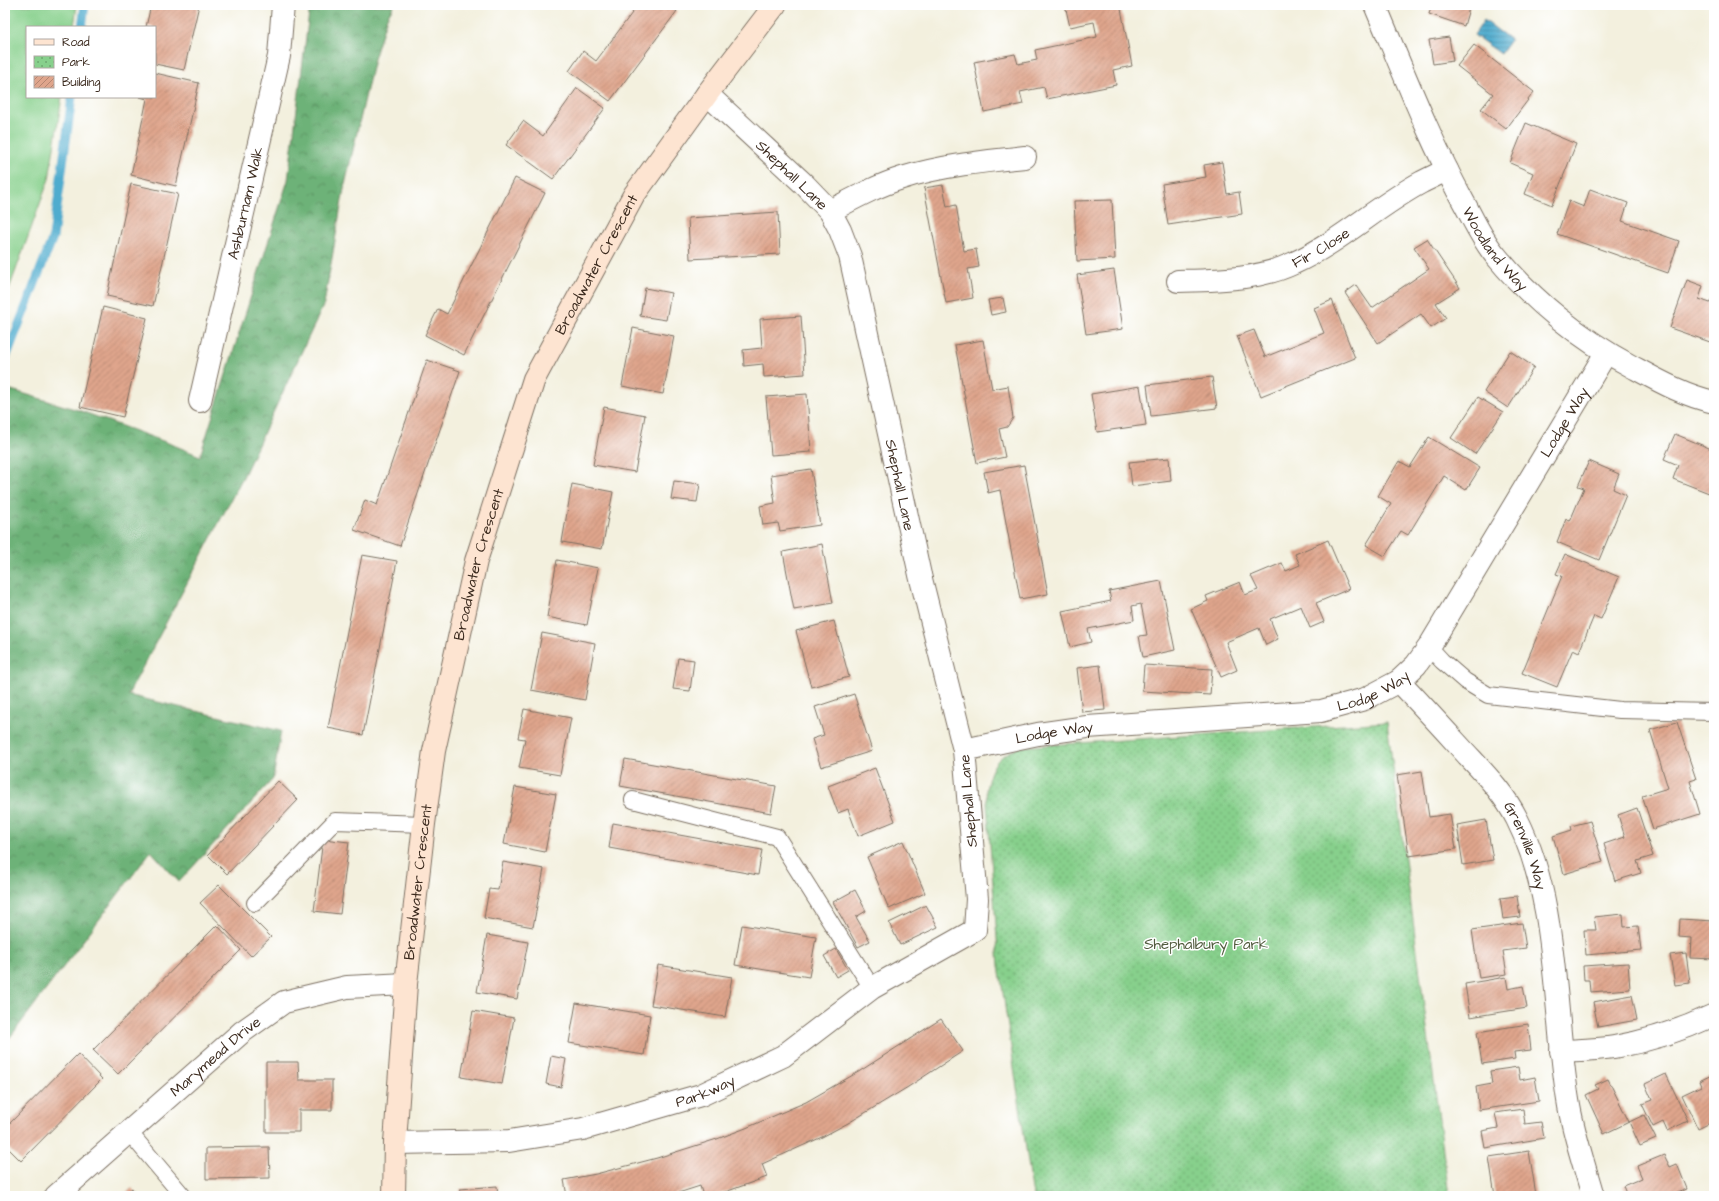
<svg xmlns="http://www.w3.org/2000/svg" width="1719" height="1201" viewBox="0 0 1719 1201" font-family="'Architects Daughter',sans-serif">
	<defs>
		<pattern id="forest-crowns" width="20" height="18" patternUnits="userSpaceOnUse"><rect width="20" height="18" fill="#6db278"/><path d="M2 6a3 3 0 1 1 6 0M12 15a3 3 0 1 1 6 0" fill="none" stroke="#5b9162"/></pattern>
		<pattern id="park-dots" width="8" height="8" patternUnits="userSpaceOnUse"><rect width="8" height="8" fill="#87d08c"/><path d="M2 2h.1M6 6h.1" fill="none" stroke="#70a972" stroke-width="1.8" stroke-linecap="round"/></pattern>
		<pattern id="water-rules" width="6" height="5" patternUnits="userSpaceOnUse"><rect width="6" height="5" fill="#50acce"/><path d="M0 2.5h6" fill="none" stroke="#448ca7"/></pattern>
		<pattern id="building-hatch" width="6" height="6" patternUnits="userSpaceOnUse"><rect width="6" height="6" fill="#dfa58c"/><path d="M-1 1l2-2M0 6l6-6M5 7l2-2" fill="none" stroke="#b68772"/></pattern>
	</defs>
	<rect width="100%" height="100%" fill="#fff"/>
	<filter id="ink" filterUnits="userSpaceOnUse"><feTurbulence type="fractalNoise" baseFrequency=".025" numOctaves="2"/><feDisplacementMap in="SourceGraphic" scale="8" xChannelSelector="R" yChannelSelector="G"/><feConvolveMatrix kernelMatrix="1 2 1 2 8 2 1 2 1" color-interpolation-filters="sRGB"/></filter>
	<filter id="wash" filterUnits="userSpaceOnUse"><feTurbulence type="fractalNoise" baseFrequency=".012" numOctaves="4" result="noise"/><feDisplacementMap in="SourceGraphic" scale="16" xChannelSelector="R" yChannelSelector="G"/><feGaussianBlur stdDeviation="0.9" result="paint"/><feColorMatrix in="noise" values="0 0 0 0 0 0 0 0 0 0 0 0 0 0 0 0 0 1.4 0 .05"/><feComposite in="paint" operator="in"/></filter>
	<g filter="url(#wash)">
		<rect width="100%" height="100%" fill="#f3f0de"/>
		<path fill="#87d08c" stroke="#617d55" d="M 5,5 L 77,5 L 74,27 L 27,27 L 27,97 L 62,97 L 49,179 L 5,300 Z"/>
		<path fill="url(#forest-crowns)" stroke="#546e4b" d="M 310,5 L 394,5 L 387,17 L 374,59 L 344,189 L 324,304 L 244,475 L 128,695 L 281,731 L 273,779 L 179,882 L 151,851 L 5,1044 L 5,388 L 78,410 L 171,444 L 200,456 L 288,180 Z"/>
		<path fill="url(#park-dots)" stroke="#617d55" d="M 1387,722 L 1449,1196 L 1033,1196 L 999,966 L 986,790 C 991,765 996,757 1020,747 Z"/>
		<path fill="url(#water-rules)" stroke="#466b76" d="M 1484,20 L 1511,40 L 1501,54 L 1474,35 Z"/>
		<g fill="none" stroke-linecap="round" stroke-linejoin="round">
			<path stroke="#50acce" stroke-width="9" d="M 82,27 L 85,5
				M 5,360 L 53,237 L 72,97"/>
		</g>
		<g id="blocks">
			<path fill="url(#building-hatch)" d="M 151,5 L 199,5 L 184,70 L 155,64 L 155,27 L 146,27 Z
				M 638,5 L 676,5 L 673,9 L 677,11 L 610,101 L 569,71 L 583,51 L 596,61 Z
				M 1065,5 L 1135,5 L 1121,9 L 1132,66 L 1113,70 L 1116,85 L 1047,99 L 1044,87 L 1020,92 L 1023,104 L 984,112 L 974,62 L 1015,54 L 1018,64 L 1037,60 L 1035,50 L 1097,37 L 1094,22 L 1070,27 Z
				M 1432,5 L 1470,5 L 1464,26 L 1429,14 Z
				M 1449,37 L 1453,61 L 1433,64 L 1429,40 Z
				M 1474,45 L 1534,92 L 1506,129 L 1481,109 L 1493,94 L 1457,66 Z
				M 155,73 L 199,83 L 176,186 L 131,175 L 147,99 L 140,97 L 155,97 Z
				M 577,88 L 605,108 L 553,179 L 506,145 L 523,121 L 543,136 Z
				M 1526,123 L 1576,144 L 1552,205 L 1525,194 L 1533,173 L 1510,163 Z
				M 1222,162 L 1227,194 L 1239,192 L 1242,214 L 1168,225 L 1162,184 L 1206,177 L 1204,165 Z
				M 515,178 L 545,193 L 464,355 L 425,335 L 438,309 L 447,314 Z
				M 131,184 L 178,194 L 153,306 L 107,296 Z
				M 943,185 L 947,207 L 956,205 L 964,251 L 976,249 L 979,267 L 968,269 L 973,298 L 946,303 L 924,188 Z
				M 1590,189 L 1628,203 L 1622,221 L 1679,241 L 1668,273 L 1557,234 L 1569,201 L 1584,207 Z
				M 1112,200 L 1115,259 L 1077,261 L 1074,201 Z
				M 778,212 L 780,254 L 690,259 L 688,218 Z
				M 1427,239 L 1460,288 L 1436,303 L 1446,318 L 1431,328 L 1421,314 L 1378,343 L 1345,293 L 1356,285 L 1372,308 L 1429,269 L 1414,247 Z
				M 1114,270 L 1123,329 L 1086,334 L 1077,275 Z
				M 1687,280 L 1703,286 L 1699,299 L 1710,303 L 1714,292 L 1713,343 L 1670,328 Z
				M 645,288 L 671,293 L 666,320 L 640,316 Z
				M 1003,298 L 1006,312 L 991,315 L 988,300 Z
				M 1332,300 L 1355,358 L 1261,396 L 1237,336 L 1254,330 L 1265,357 L 1324,333 L 1314,308 Z
				M 103,307 L 147,318 L 123,417 L 80,407 Z
				M 801,316 L 805,374 L 764,377 L 763,364 L 744,366 L 743,350 L 762,348 L 760,319 Z
				M 633,328 L 674,336 L 663,394 L 622,386 Z
				M 983,340 L 992,389 L 1008,386 L 1013,418 L 1007,427 L 999,429 L 1005,457 L 977,463 L 955,345 Z
				M 1510,351 L 1534,367 L 1508,408 L 1484,392 Z
				M 427,360 L 460,371 L 400,546 L 354,530 L 365,500 L 377,505 Z
				M 1212,377 L 1217,408 L 1151,416 L 1147,385 Z
				M 1140,386 L 1146,425 L 1097,432 L 1091,394 Z
				M 807,394 L 811,452 L 771,455 L 766,397 Z
				M 1478,397 L 1503,412 L 1475,454 L 1451,438 Z
				M 604,407 L 645,415 L 635,472 L 593,465 Z
				M 1675,434 L 1714,450 L 1714,495 L 1673,479 L 1678,465 L 1664,459 Z
				M 1429,437 L 1480,468 L 1466,490 L 1444,476 L 1408,535 L 1401,531 L 1385,556 L 1366,545 L 1391,504 L 1378,496 L 1399,461 L 1410,467 Z
				M 1169,458 L 1171,481 L 1132,486 L 1129,462 Z
				M 1589,461 L 1619,474 L 1613,489 L 1626,495 L 1599,560 L 1557,542 L 1566,519 L 1570,521 L 1584,488 L 1578,486 Z
				M 1024,465 L 1048,594 L 1020,599 L 1000,490 L 988,493 L 984,472 Z
				M 811,469 L 820,525 L 780,531 L 778,523 L 763,525 L 760,506 L 775,503 L 771,475 Z
				M 674,481 L 700,484 L 697,502 L 671,499 Z
				M 572,484 L 613,492 L 602,549 L 562,542 Z
				M 1328,540 L 1349,589 L 1316,603 L 1324,622 L 1310,628 L 1301,606 L 1270,619 L 1278,639 L 1266,645 L 1259,628 L 1226,642 L 1237,670 L 1221,677 L 1191,609 L 1208,601 L 1206,596 L 1240,582 L 1245,595 L 1258,590 L 1251,576 L 1282,563 L 1286,571 L 1300,565 L 1295,554 Z
				M 822,544 L 833,603 L 794,610 L 783,552 Z
				M 1565,554 L 1619,577 L 1601,619 L 1594,616 L 1579,652 L 1573,649 L 1557,687 L 1522,673 L 1562,576 L 1556,574 Z
				M 362,555 L 397,561 L 363,735 L 328,728 Z
				M 557,560 L 598,568 L 587,625 L 547,617 Z
				M 1161,581 L 1175,650 L 1143,657 L 1139,636 L 1147,635 L 1141,604 L 1132,606 L 1134,620 L 1088,629 L 1091,642 L 1070,647 L 1062,611 L 1111,601 L 1109,591 Z
				M 834,621 L 849,677 L 811,687 L 796,631 Z
				M 542,633 L 595,643 L 585,700 L 531,690 Z
				M 678,658 L 694,660 L 690,691 L 673,689 Z
				M 1100,665 L 1105,710 L 1082,712 L 1077,668 Z
				M 1144,665 L 1212,669 L 1210,695 L 1142,691 Z
				M 854,694 L 872,751 L 821,767 L 812,739 L 824,735 L 815,707 Z
				M 524,709 L 571,718 L 560,775 L 519,768 L 525,739 L 518,738 Z
				M 1677,722 L 1696,779 L 1690,781 L 1700,814 L 1653,829 L 1642,796 L 1668,788 L 1650,730 Z
				M 625,759 L 776,786 L 771,813 L 620,786 Z
				M 875,768 L 895,821 L 858,836 L 848,809 L 838,813 L 828,786 Z
				M 1422,771 L 1429,817 L 1450,814 L 1456,849 L 1409,856 L 1397,775 Z
				M 278,781 L 298,800 L 227,874 L 208,855 Z
				M 515,787 L 556,794 L 545,852 L 504,844 Z
				M 1637,808 L 1653,856 L 1637,861 L 1641,873 L 1615,881 L 1604,844 L 1625,837 L 1618,815 Z
				M 1486,820 L 1493,860 L 1463,865 L 1457,825 Z
				M 1590,821 L 1603,862 L 1564,874 L 1553,836 L 1572,830 L 1571,826 Z
				M 613,823 L 762,850 L 758,875 L 609,848 Z
				M 323,839 L 349,842 L 340,914 L 314,911 Z
				M 903,841 L 925,893 L 889,909 L 867,857 Z
				M 503,862 L 544,869 L 533,927 L 484,918 L 489,889 L 498,890 Z
				M 219,885 L 271,937 L 251,956 L 200,903 Z
				M 855,890 L 866,911 L 856,917 L 870,941 L 858,947 L 833,902 Z
				M 1517,896 L 1520,917 L 1503,919 L 1500,898 Z
				M 926,905 L 938,927 L 900,945 L 889,923 Z
				M 1623,914 L 1624,927 L 1638,926 L 1641,950 L 1586,955 L 1584,930 L 1596,930 L 1594,917 Z
				M 1680,919 L 1714,921 L 1714,959 L 1690,958 L 1691,938 L 1679,937 Z
				M 1522,923 L 1526,948 L 1503,951 L 1507,974 L 1479,978 L 1472,930 Z
				M 217,925 L 241,950 L 118,1074 L 93,1050 Z
				M 742,925 L 816,937 L 809,977 L 735,965 Z
				M 487,935 L 528,942 L 517,999 L 477,992 Z
				M 836,949 L 848,970 L 836,977 L 824,956 Z
				M 1686,953 L 1690,983 L 1675,985 L 1670,955 Z
				M 1628,963 L 1630,989 L 1590,992 L 1589,980 L 1584,980 L 1583,966 Z
				M 658,965 L 732,977 L 725,1017 L 651,1005 Z
				M 1506,977 L 1508,989 L 1523,986 L 1527,1008 L 1470,1017 L 1465,984 Z
				M 1632,995 L 1637,1020 L 1598,1027 L 1593,1002 Z
				M 576,1003 L 650,1015 L 644,1055 L 569,1043 Z
				M 473,1011 L 514,1018 L 502,1084 L 461,1077 Z
				M 941,1019 L 963,1051 L 908,1087 L 850,1122 L 822,1137 L 762,1164 L 767,1177 L 714,1196 L 703,1196 L 700,1186 L 669,1196 L 567,1196 L 564,1180 L 596,1174 L 657,1158 L 717,1139 L 746,1128 L 806,1102 L 860,1071 Z
				M 1528,1024 L 1531,1050 L 1514,1052 L 1515,1059 L 1482,1064 L 1477,1032 Z
				M 78,1054 L 102,1079 L 21,1161 L 5,1145 L 5,1128 Z
				M 551,1056 L 566,1059 L 561,1087 L 546,1084 Z
				M 266,1062 L 298,1062 L 299,1080 L 332,1080 L 332,1110 L 299,1110 L 299,1132 L 266,1132 Z
				M 1518,1067 L 1520,1080 L 1535,1077 L 1539,1101 L 1479,1110 L 1476,1087 L 1492,1084 L 1490,1071 Z
				M 1666,1074 L 1688,1121 L 1667,1131 L 1663,1122 L 1653,1127 L 1642,1104 L 1652,1100 L 1645,1084 Z
				M 1714,1074 L 1714,1121 L 1698,1129 L 1682,1095 L 1701,1086 L 1699,1081 Z
				M 1608,1079 L 1629,1122 L 1604,1134 L 1586,1095 L 1598,1089 L 1595,1085 Z
				M 1523,1109 L 1525,1124 L 1541,1122 L 1544,1138 L 1485,1148 L 1482,1131 L 1498,1128 L 1495,1113 Z
				M 1644,1115 L 1656,1139 L 1640,1146 L 1629,1122 Z
				M 269,1147 L 270,1178 L 206,1179 L 206,1148 Z
				M 1529,1151 L 1536,1195 L 1495,1196 L 1489,1157 Z
				M 1664,1155 L 1670,1167 L 1677,1164 L 1687,1189 L 1669,1196 L 1627,1196 L 1623,1186 L 1642,1178 L 1637,1166 Z
				M 497,1186 L 498,1196 L 461,1196 L 460,1189 Z
				M 132,1188 L 138,1196 L 123,1196 Z"/>
		</g>
	</g>
	<g filter="url(#ink)">
		<use href="#blocks" fill-opacity="0" stroke="#7b6f61" stroke-width="1"/>
		<g fill="none" stroke-linecap="round" stroke-linejoin="round">
			<g stroke="#7b6f61" stroke-width="18">
				<path id="lane" d="M 1429,647 L 1442,661 L 1465,681 L 1488,695 L 1620,710 L 1714,712
					M 633,800 L 777,837 L 872,988
					M 255,903 L 335,821 L 424,824
					M 129,1132 L 183,1196"/>
			</g>
			<g stroke="#7b6f61" stroke-width="24">
				<g id="street">
					<path id="s1" d="M 1375,5 C 1403,71 1429,138 1463,201 C 1473,219 1482,240 1496,256 C 1532,300 1580,339 1631,366 C 1657,380 1685,396 1714,402"/>
					<path d="M 830,211 C 853,199 876,186 902,178 C 940,166 985,161 1025,157"/>
					<path id="s2" d="M 1178,281 C 1216,280 1259,280 1294,263 C 1340,242 1377,206 1422,182 C 1430,178 1438,174 1447,170"/>
					<path id="s3" d="M 200,401 L 279,56 L 283,5"/>
					<path id="s4" d="M 1399,681 C 1420,703 1440,725 1461,748 C 1481,770 1503,791 1517,819 C 1559,902 1553,1009 1568,1100 C 1573,1133 1584,1164 1593,1196"/>
					<path id="s5" d="M 964,750 L 1038,734 L 1087,727 L 1321,711 L 1365,699 L 1399,681 L 1416,665 L 1429,647 L 1606,353"/>
					<path d="M 1561,1051 C 1579,1050 1597,1050 1614,1047 C 1649,1041 1682,1030 1714,1015"/>
					<path id="s6" d="M 395,1143 L 509,1141 L 583,1129 L 701,1095 L 783,1056 L 872,988 L 975,930 L 977,899 L 964,750 L 920,575 L 850,256 L 840,230 L 830,211 L 804,184 L 707,94"/>
					<path id="s7" d="M 56,1196 L 242,1032 L 284,1002 L 347,987 L 406,984"/>
				</g>
			</g>
			<g stroke="#7b6f61" stroke-width="24">
				<g id="secondary">
					<path id="s8" d="M 394,1196 L 395,1143 L 406,984 L 424,824 L 434,751 L 476,561 L 534,379 L 634,195 L 707,94 L 775,5"/>
				</g>
			</g>
			<use href="#lane" stroke="#fff" stroke-width="16"/>
			<use href="#street" stroke="#fff" stroke-width="22"/>
			<use href="#secondary" stroke="#fde4d1" stroke-width="22"/>
		</g>
	</g>
	<g text-anchor="middle" stroke-width="3" stroke-linejoin="round" paint-order="stroke">
		<g font-size="15" fill="#3b2a1e" stroke="#fff">
			<text transform="translate(792 175) rotate(44)" y="5">Shephall Lane</text>
			<text dy="5" stroke="none"><textPath href="#s3" startOffset="203">Ashburnam Walk</textPath></text>
			<text dy="5" stroke="none"><textPath href="#s2" startOffset="149">Fir Close</textPath></text>
			<text dy="5" stroke="none"><textPath href="#s1" startOffset="273">Woodland Way</textPath></text>
			<text dy="5" stroke="none"><textPath href="#s8" startOffset="963">Broadwater Crescent</textPath></text>
			<text dy="5" stroke="none"><textPath href="#s5" startOffset="752">Lodge Way</textPath></text>
			<text transform="translate(900 485) rotate(78)" y="5">Shephall Lane</text>
			<text dy="5" stroke="none"><textPath href="#s8" startOffset="639">Broadwater Crescent</textPath></text>
			<text dy="5" stroke="none"><textPath href="#s5" startOffset="416">Lodge Way</textPath></text>
			<text dy="5" stroke="none"><textPath href="#s5" startOffset="92">Lodge Way</textPath></text>
			<text transform="translate(968 801) rotate(-95)" y="5">Shephall Lane</text>
			<text dy="5" stroke="none"><textPath href="#s4" startOffset="210">Grenville Way</textPath></text>
			<text dy="5" stroke="none"><textPath href="#s8" startOffset="315">Broadwater Crescent</textPath></text>
			<text dy="5" stroke="none"><textPath href="#s7" startOffset="212">Marymead Drive</textPath></text>
			<text dy="5" stroke="none"><textPath href="#s6" startOffset="317">Parkway</textPath></text>
		</g>
		<g font-size="15" fill="#525c3f" stroke="#fff">
			<text x="1206" y="949">Shephalbury Park</text>
		</g>
	</g>
	<rect width="1719" height="1201" fill="none" stroke="#fff" stroke-width="20"/>
	<rect x="26" y="26" width="130" height="72" fill="#ffffff" stroke="#b1aaa5"/>
	<rect x="34" y="39" width="20" height="6" fill="#fde4d1" stroke="#b1aaa5"/>
	<text x="62" y="46" font-size="12" fill="#3b2a1e">Road</text>
	<rect x="34" y="56" width="20" height="12" fill="url(#park-dots)" stroke="#b1aaa5"/>
	<text x="62" y="66" font-size="12" fill="#3b2a1e">Park</text>
	<rect x="34" y="76" width="20" height="12" fill="url(#building-hatch)" stroke="#b1aaa5"/>
	<text x="62" y="86" font-size="12" fill="#3b2a1e">Building</text>
</svg>
